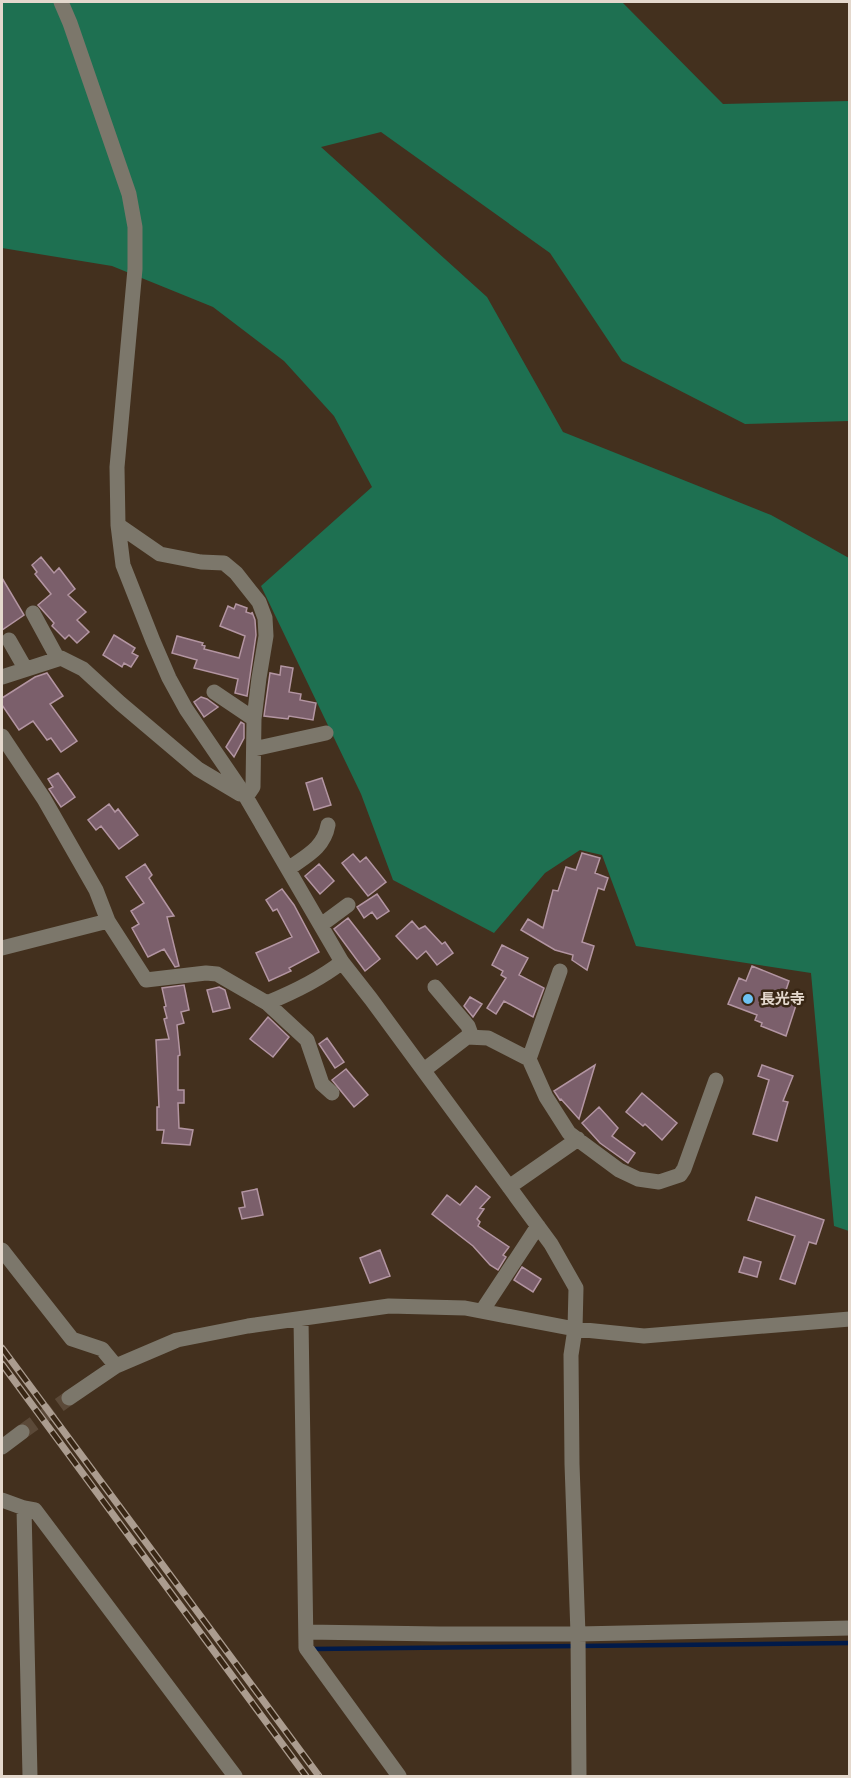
<svg xmlns="http://www.w3.org/2000/svg" width="851" height="1778" viewBox="0 0 851 1778" font-family="Ubuntu,'Noto Sans JP',sans-serif">
	<rect width="100%" height="100%" fill="#43301e"/>
	<path fill="#1e7051" d="M 2,2 L 622,2 L 723,104 L 849,101 L 849,421 L 745,424 L 622,361 L 550,253 L 381,132 L 321,147 L 487,297 L 563,432 L 771,515 L 849,558 L 849,1231 L 834,1226 L 811,973 L 636,946 L 602,855 L 580,850 L 545,873 L 494,933 L 393,880 L 361,794 L 261,586 L 372,487 L 334,416 L 284,361 L 213,307 L 112,266 L 2,248 Z"/>
	<g fill="none" stroke-linecap="round" stroke-linejoin="round">
		<path stroke="#011a49" stroke-width="4.5" d="M 313,1649 L 850,1643"/>
	</g>
	<path fill="#7b5f6b" stroke="#b395a2" stroke-width="1.5" d="M 41,557 L 54,573 L 59,568 L 75,589 L 68,595 L 86,612 L 77,620 L 89,632 L 77,643 L 69,635 L 65,639 L 52,626 L 54,623 L 38,605 L 51,594 L 35,574 L 37,572 L 32,565 Z
		M 2,578 L 24,615 L 2,630 Z
		M 236,604 L 247,608 L 246,612 L 252,614 L 252,612 L 255,620 L 256,635 L 247,696 L 235,693 L 238,679 L 194,668 L 197,660 L 172,653 L 177,636 L 203,643 L 202,645 L 205,646 L 204,649 L 239,658 L 245,636 L 220,626 L 228,606 L 234,609 Z
		M 114,635 L 135,648 L 132,653 L 138,656 L 131,667 L 124,663 L 122,667 L 103,655 Z
		M 281,666 L 293,668 L 289,692 L 301,694 L 300,700 L 316,703 L 313,720 L 289,716 L 288,719 L 264,716 L 270,673 L 280,675 Z
		M 47,673 L 63,696 L 50,704 L 77,741 L 61,752 L 51,738 L 47,740 L 33,721 L 19,730 L 2,705 L 2,698 L 35,677 Z
		M 201,697 L 207,699 L 218,707 L 204,717 L 194,702 Z
		M 241,722 L 244,724 L 244,738 L 234,757 L 226,747 Z
		M 58,773 L 75,797 L 61,807 L 49,789 L 53,787 L 48,779 Z
		M 322,778 L 331,805 L 314,810 L 306,783 Z
		M 109,804 L 115,812 L 118,809 L 138,835 L 119,849 L 101,826 L 96,830 L 88,820 Z
		M 582,853 L 600,858 L 595,873 L 608,878 L 604,890 L 598,888 L 582,942 L 594,946 L 587,970 L 572,960 L 573,955 L 555,950 L 521,930 L 528,919 L 543,928 L 553,890 L 558,891 L 566,867 L 576,870 Z
		M 353,854 L 360,862 L 366,857 L 386,882 L 368,896 L 342,863 Z
		M 145,864 L 152,875 L 149,878 L 174,916 L 167,917 L 179,966 L 175,967 L 164,949 L 148,957 L 132,928 L 139,924 L 131,911 L 144,903 L 126,877 Z
		M 319,864 L 334,881 L 320,894 L 305,876 Z
		M 282,889 L 294,905 L 319,952 L 289,968 L 291,971 L 269,981 L 256,953 L 292,937 L 277,909 L 273,911 L 266,900 Z
		M 377,894 L 389,911 L 377,919 L 372,912 L 364,918 L 357,907 Z
		M 348,918 L 380,959 L 365,971 L 334,929 Z
		M 412,921 L 419,929 L 425,926 L 442,944 L 445,942 L 453,953 L 437,965 L 426,951 L 417,959 L 396,936 Z
		M 502,945 L 528,958 L 519,975 L 544,988 L 533,1017 L 504,1001 L 496,1014 L 487,1008 L 506,978 L 501,975 L 503,971 L 492,965 Z
		M 752,966 L 789,981 L 786,990 L 799,996 L 786,1036 L 761,1026 L 762,1023 L 755,1020 L 757,1015 L 728,1004 L 739,978 L 746,981 Z
		M 184,985 L 189,1010 L 181,1012 L 184,1023 L 177,1025 L 180,1055 L 178,1056 L 178,1090 L 184,1090 L 184,1103 L 178,1103 L 179,1128 L 193,1130 L 190,1145 L 162,1143 L 164,1130 L 157,1130 L 157,1107 L 159,1107 L 156,1040 L 169,1039 L 164,1019 L 167,1018 L 164,1007 L 166,1006 L 162,988 Z
		M 219,987 L 225,990 L 230,1008 L 213,1012 L 207,990 Z
		M 470,997 L 482,1004 L 473,1017 L 464,1006 Z
		M 268,1017 L 289,1037 L 273,1057 L 250,1039 Z
		M 327,1038 L 344,1062 L 335,1068 L 319,1044 Z
		M 595,1065 L 579,1119 L 561,1099 L 560,1100 L 554,1091 Z
		M 762,1065 L 793,1076 L 783,1101 L 788,1102 L 777,1141 L 753,1134 L 769,1080 L 758,1076 Z
		M 346,1069 L 368,1095 L 354,1107 L 332,1080 Z
		M 642,1093 L 677,1123 L 662,1140 L 645,1124 L 643,1126 L 626,1112 Z
		M 599,1107 L 618,1128 L 612,1136 L 635,1153 L 628,1163 L 600,1143 L 582,1123 Z
		M 476,1186 L 490,1197 L 480,1208 L 484,1209 L 477,1219 L 480,1222 L 478,1226 L 509,1247 L 503,1255 L 506,1257 L 498,1270 L 490,1265 L 473,1246 L 432,1214 L 447,1195 L 460,1205 Z
		M 257,1189 L 263,1215 L 242,1219 L 239,1208 L 245,1207 L 242,1192 Z
		M 756,1197 L 824,1220 L 816,1244 L 809,1242 L 795,1284 L 780,1279 L 795,1236 L 748,1220 Z
		M 380,1250 L 390,1276 L 370,1283 L 360,1258 Z
		M 744,1257 L 761,1262 L 757,1277 L 739,1272 Z
		M 522,1267 L 541,1279 L 533,1292 L 514,1280 Z"/>
	<g fill="none" stroke-linecap="round" stroke-linejoin="round">
		<path stroke="#5b4938" stroke-width="15" stroke-dasharray="15 8" stroke-linecap="butt" d="M 22,1432 L 69,1398"/>
		<path stroke="#7c776b" stroke-width="15" d="M 61,2 L 70,23 L 129,194 L 135,227 L 135,269 L 117,467 L 118,525 L 123,565 L 153,641 L 169,678 L 186,709 L 246,797 L 342,962 L 371,999 L 551,1244 L 576,1288 L 575,1329 L 571,1355 L 572,1464 L 578,1634 L 579,1776
			M 118,525 L 160,554 L 201,562 L 224,563 L 236,573 L 259,602 L 265,618 L 266,636 L 259,678 L 254,719 L 253,787 L 246,797
			M 33,613 L 58,659
			M 9,640 L 25,668
			M 2,677 L 61,658 L 83,669 L 120,703 L 198,769 L 240,794
			M 214,692 L 254,719
			M 2,736 L 44,799 L 96,890 L 108,921 L 146,980 L 206,973 L 217,974 L 267,1003 C 294,992 319,980 342,962
			M 254,749 L 326,733
			M 288,869 C 306,856 324,848 328,825
			M 321,925 L 348,905
			M 2,948 L 108,921
			M 435,987 L 468,1026 L 472,1037
			M 267,1003 L 307,1040 L 322,1084 L 332,1093
			M 529,1059 L 546,1097 L 569,1133 L 619,1170 L 638,1179 L 659,1182 L 680,1175 L 684,1169 L 716,1080
			M 424,1070 L 467,1037 L 488,1038 L 529,1059 L 560,971
			M 509,1187 L 578,1139
			M 2,1250 L 72,1339 L 102,1349 L 116,1366
			M 482,1311 L 538,1226
			M 301,1319 L 306,1648 L 399,1776
			M 69,1398 L 116,1366 L 177,1340 L 248,1326 L 389,1306 L 465,1308 L 575,1329 L 644,1336 L 850,1319
			M 2,1447 L 22,1432
			M 2,1500 L 24,1508 L 35,1510 L 235,1776
			M 24,1508 L 30,1776
			M 306,1632 L 440,1634 L 578,1634 L 850,1628"/>
		<g stroke="#ab9c8f" stroke-width="7">
			<path id="rail" d="M 2,1348 L 319,1776
				M 2,1364 L 306,1776"/>
		</g>
		<use href="#rail" stroke="#382614" stroke-width="4.5" stroke-dasharray="14" stroke-linecap="butt"/>
	</g>
	<circle fill="#6dc2f3" stroke="#382614" stroke-width="2" cx="748" cy="999" r="6"/>
	<g text-anchor="middle" stroke-width="5" stroke-linejoin="round" paint-order="stroke">
		<g font-size="15" font-weight="bold" fill="#e4d8cd" stroke="#382614" text-anchor="start">
			<text x="760" y="1004">長光寺</text>
		</g>
	</g>
	<rect width="851" height="1778" fill="none" stroke="#e4d8cd" stroke-width="6"/>
</svg>
